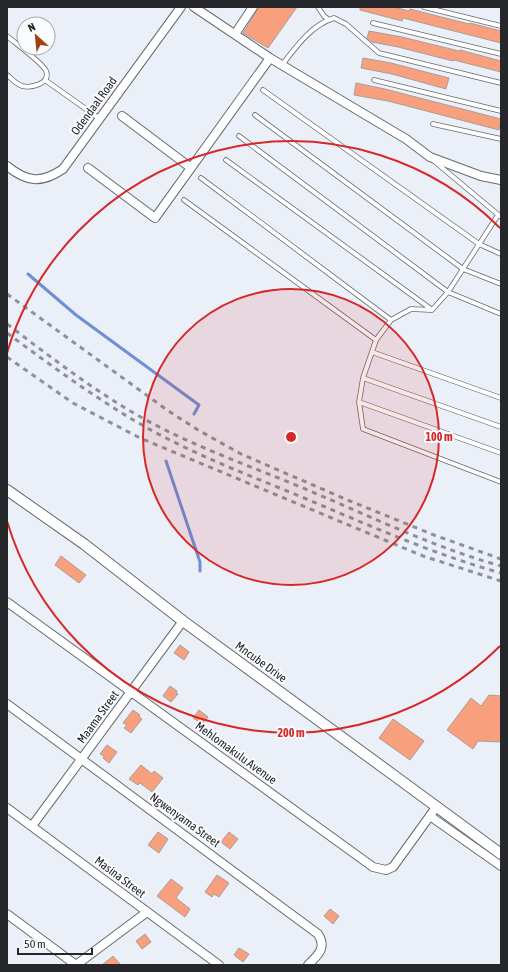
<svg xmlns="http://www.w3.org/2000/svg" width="508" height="972" viewBox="0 0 508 972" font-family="'Asap Condensed',sans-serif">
	<rect width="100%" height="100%" fill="#ebeff7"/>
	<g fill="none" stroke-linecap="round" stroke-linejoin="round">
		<path stroke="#6e8fd7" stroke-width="3" d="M 28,274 L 76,315 L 199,405 L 194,414
			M 166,461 L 200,562 L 200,571"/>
	</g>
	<path fill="#f8a07d" stroke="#a79e9a" d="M 259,7 L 297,7 L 268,48 L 243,33 Z
		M 360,7 L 394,7 L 409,11 L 410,9 L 469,24 L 470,23 L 501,31 L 501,43 L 403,18 L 402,21 L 360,10 Z
		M 369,31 L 402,37 L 459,51 L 460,50 L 501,61 L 501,72 L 454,60 L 453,61 L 398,47 L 372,42 L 367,38 Z
		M 363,58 L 391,63 L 449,78 L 446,89 L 392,74 L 361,68 Z
		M 356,83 L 385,89 L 501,119 L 499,130 L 388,101 L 354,95 Z
		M 61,556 L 86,575 L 79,583 L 55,565 Z
		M 180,645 L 189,652 L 184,660 L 174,653 Z
		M 170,686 L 177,691 L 176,693 L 178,694 L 171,702 L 163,696 Z
		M 489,695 L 501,696 L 501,742 L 478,741 L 473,749 L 447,730 L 471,698 L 481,706 Z
		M 133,710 L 140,715 L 139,716 L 142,719 L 131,733 L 124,728 L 127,725 L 123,723 Z
		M 199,710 L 208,717 L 202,724 L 193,718 Z
		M 393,719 L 424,741 L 410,760 L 379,738 Z
		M 107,745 L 117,752 L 109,763 L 103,758 L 104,756 L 100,754 Z
		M 141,765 L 152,774 L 154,771 L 163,778 L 152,792 L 140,783 L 138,785 L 129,779 Z
		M 158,832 L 168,839 L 159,853 L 148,845 Z
		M 229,832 L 238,839 L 230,849 L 221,842 Z
		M 217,875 L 229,883 L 219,897 L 214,894 L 212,897 L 205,892 Z
		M 171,879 L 183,888 L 176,898 L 190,909 L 185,917 L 157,896 Z
		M 330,909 L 339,916 L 333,924 L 324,916 Z
		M 145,934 L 151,942 L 142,949 L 136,941 Z
		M 239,948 L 249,954 L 243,962 L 234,955 Z
		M 113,956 L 121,965 L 102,965 Z"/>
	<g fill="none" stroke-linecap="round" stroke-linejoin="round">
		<g stroke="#666a70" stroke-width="5.5">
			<path id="service" d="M 318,7 L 324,16 L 329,20
				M 424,7 L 501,26
				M 373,23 L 501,54
				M 7,36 C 15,43 43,63 46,71 C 51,84 31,88 22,86 C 16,84 12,79 7,75
				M 282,65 C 296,47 311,25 334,18 L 346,24 L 379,53 L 501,83
				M 45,80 L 100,119
				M 374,80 L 501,111
				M 263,90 L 479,244 L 501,254
				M 255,115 L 463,269 L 501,284
				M 433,124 L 501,139
				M 239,136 L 448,292 L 501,314
				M 226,160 L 431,309
				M 434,161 L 501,217
				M 201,178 L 391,320
				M 184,200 L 376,340
				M 498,215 L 448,292 L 432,310 L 411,309 L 391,320 L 376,340 L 363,378 L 359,402 L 363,429 L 501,482
				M 372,352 L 501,398
				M 363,378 L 501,427
				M 359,402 L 501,453"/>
		</g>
		<g stroke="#666a70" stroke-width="10">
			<path id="minor" d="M 194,7 L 270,58 L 406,139 L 430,157 L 481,176 L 501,180
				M 235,34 L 253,7
				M 122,116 L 191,168
				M 7,166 C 27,182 41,184 63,169 L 181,7
				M 88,168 L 155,218 L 270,58
				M 7,602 L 373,867 L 386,870 L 393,867 L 437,806
				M 7,704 L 318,934 C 327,948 318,955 308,965
				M 7,808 L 219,965
				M 430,816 L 501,866
				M 32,826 L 183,621
				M 7,914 L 76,965
				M 76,965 L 147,912"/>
		</g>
		<g stroke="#666a70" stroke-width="12">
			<path id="tertiary" d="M 7,490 L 84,544 L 183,621 L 392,774 L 501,854"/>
		</g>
		<use href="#service" stroke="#fff" stroke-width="4"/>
		<use href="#minor" stroke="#fff" stroke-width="8"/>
		<use href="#tertiary" stroke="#fff" stroke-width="10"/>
		<path stroke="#8e9197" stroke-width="3" stroke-dasharray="5 5" stroke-linecap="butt" d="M 7,294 L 167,410 L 198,430 L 241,454 L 350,501 L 434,535 L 501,559
			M 7,324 C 52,358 97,393 146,420 C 203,451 265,471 324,497 C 382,522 440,549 501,566
			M 7,333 C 53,367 99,401 149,429 C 205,460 265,481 323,506 C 382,531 440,556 501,573
			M 7,357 L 73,403 L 140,438 L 423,556 L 501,581"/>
	</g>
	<circle cx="291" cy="437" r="148" fill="#d62828" fill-opacity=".12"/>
	<g fill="none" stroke="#d62828" stroke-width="2">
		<circle cx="291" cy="437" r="148"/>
		<path d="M500 646A296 296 0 0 1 7 521M7 353A296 296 0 0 1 500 228"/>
	</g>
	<g text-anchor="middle" stroke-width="4" stroke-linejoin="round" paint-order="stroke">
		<g font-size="12" fill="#25272a" stroke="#fbfcfe">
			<text transform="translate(94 106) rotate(-54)" y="4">Odendaal Road</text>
			<text transform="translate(261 662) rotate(36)" y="4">Mncube Drive</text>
			<text transform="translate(98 717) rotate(-54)" y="4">Maama Street</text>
			<text transform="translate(236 753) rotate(36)" y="4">Mehlomakulu Avenue</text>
			<text transform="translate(185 820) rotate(36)" y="4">Ngwenyama Street</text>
			<text transform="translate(120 877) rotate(37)" y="4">Masina Street</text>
		</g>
	</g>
	<circle cx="291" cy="437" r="6" fill="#d62828" stroke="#fbfcfe" stroke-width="2"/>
	<g font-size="12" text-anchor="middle" font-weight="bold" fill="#d62828" stroke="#fbfcfe" stroke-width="4" stroke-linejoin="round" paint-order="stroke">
		<text x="439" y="441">100 m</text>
		<text x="291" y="737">200 m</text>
	</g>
	<rect width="508" height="972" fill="none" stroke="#25272a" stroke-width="16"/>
	<g transform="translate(36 36) rotate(333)"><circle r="19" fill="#fbfcfe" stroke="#a5a7a9"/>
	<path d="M0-3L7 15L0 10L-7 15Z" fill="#a5410e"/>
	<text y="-6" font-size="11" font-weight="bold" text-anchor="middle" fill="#25272a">N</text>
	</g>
	<path d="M18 948v6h74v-6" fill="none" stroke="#25272a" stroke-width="2"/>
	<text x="24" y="948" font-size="12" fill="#25272a" stroke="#fbfcfe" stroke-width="3" paint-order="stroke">50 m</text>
</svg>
